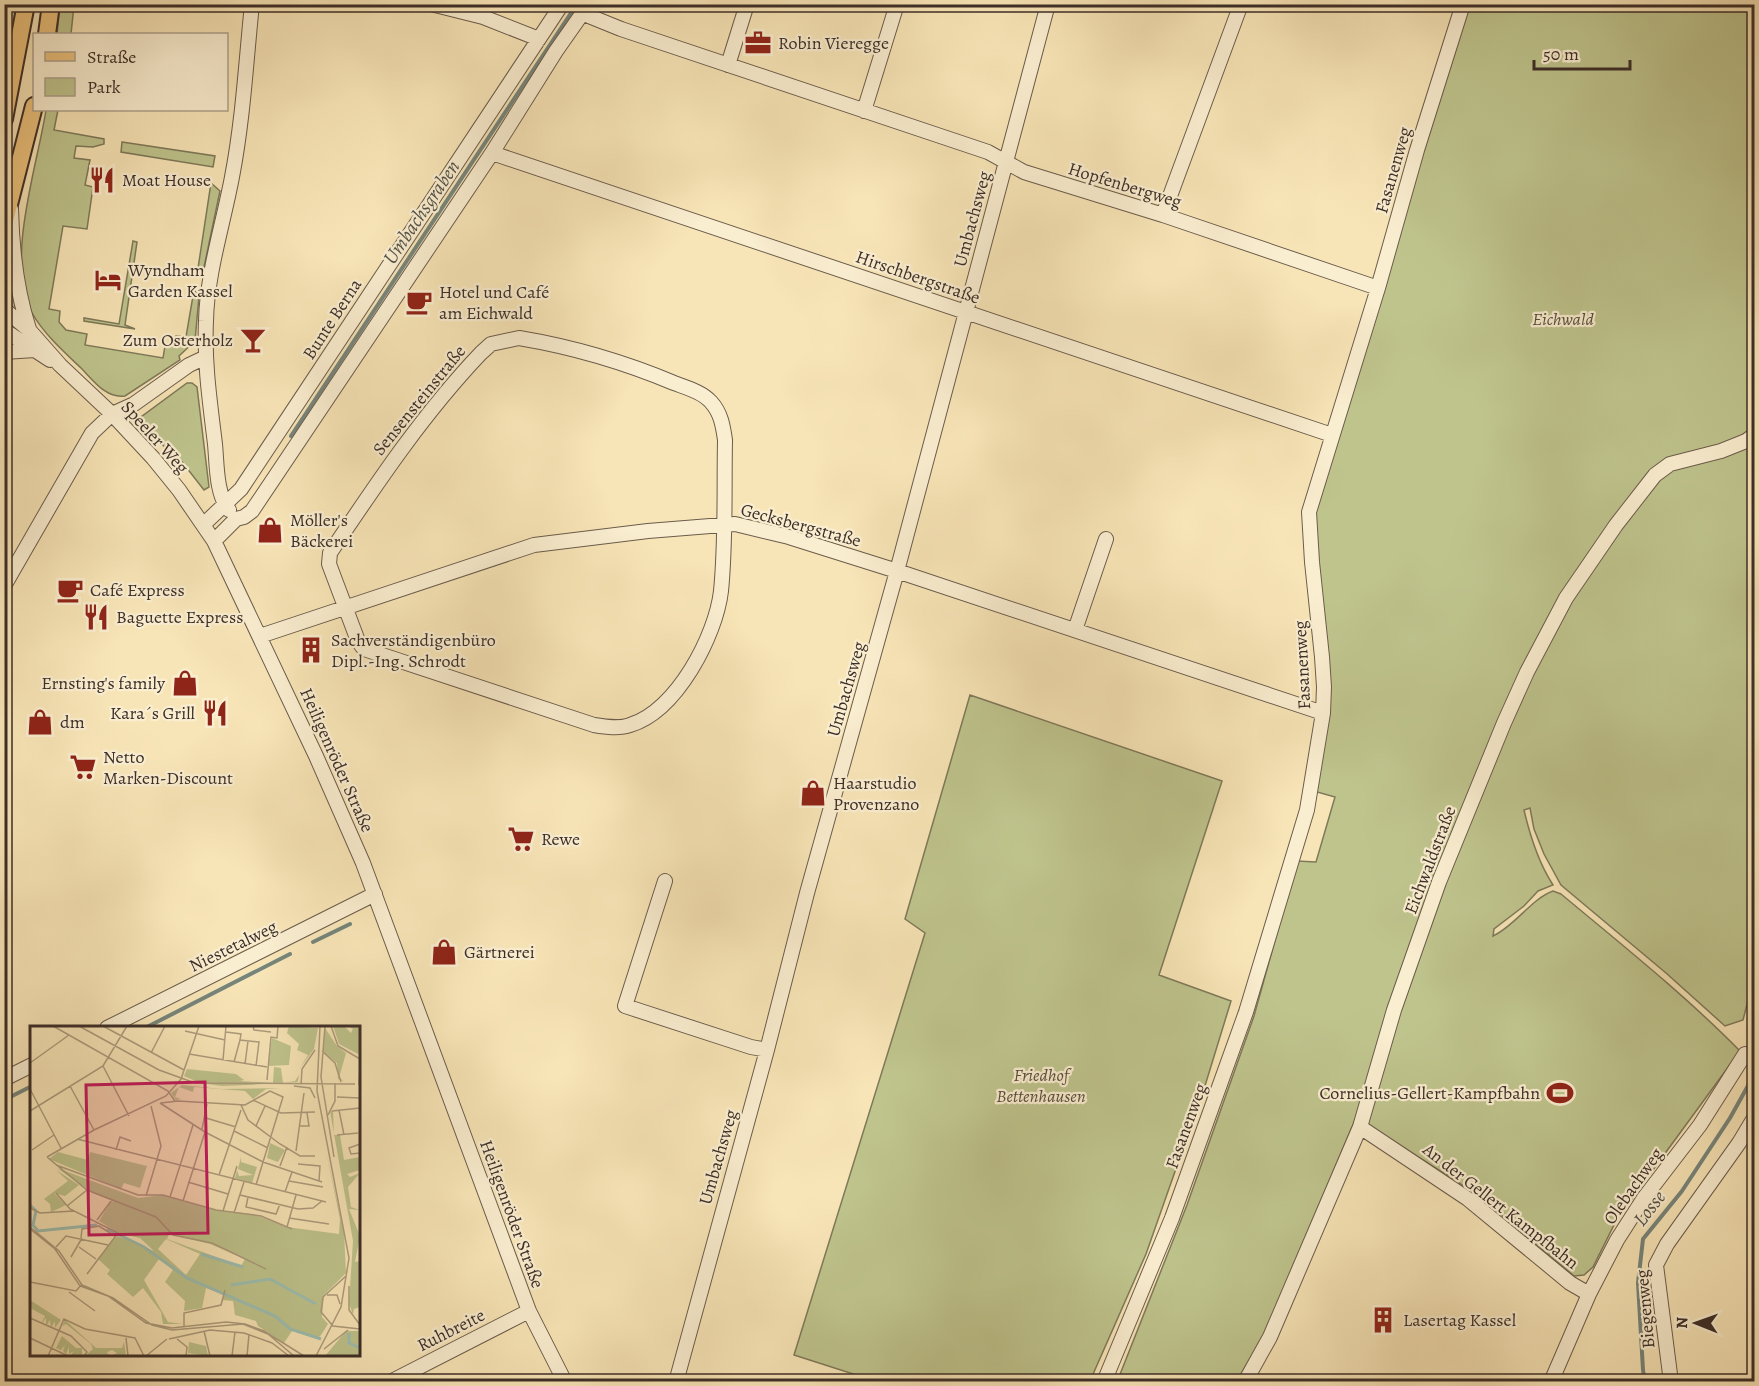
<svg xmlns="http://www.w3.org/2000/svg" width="1759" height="1386" viewBox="0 0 1759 1386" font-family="Alegreya,serif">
	<rect width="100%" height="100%" fill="#f8e5b7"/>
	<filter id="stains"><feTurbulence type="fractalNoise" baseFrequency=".00333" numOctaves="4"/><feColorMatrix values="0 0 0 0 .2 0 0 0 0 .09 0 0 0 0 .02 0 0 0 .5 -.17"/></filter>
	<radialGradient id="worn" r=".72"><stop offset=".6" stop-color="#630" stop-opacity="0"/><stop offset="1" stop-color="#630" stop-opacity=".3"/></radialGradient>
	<path fill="#bfc48d" stroke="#7e795a" stroke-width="1.5" d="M 4,5 L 17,5 L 5,72 L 4,72 Z
		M 60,5 L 74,5 L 71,34 L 57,34 Z
		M 1459,5 L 1754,5 L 1754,977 L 1743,1020 L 1725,1026 L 1666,973 L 1561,885 L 1544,854 L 1534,829 L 1530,808 L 1524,810 C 1530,836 1538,862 1553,885 L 1538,891 L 1524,906 L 1494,929 L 1493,936 C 1515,926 1531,899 1553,891 L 1561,894 C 1622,945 1685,995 1740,1051 L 1617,1219 L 1593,1267 L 1584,1275 L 1574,1276 L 1475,1193 L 1368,1125 L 1360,1108 L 1264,1335 L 1237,1381 L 1117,1382 L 1187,1205 L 1254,1016 L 1297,861 L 1316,862 L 1335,797 L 1317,792 L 1312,751 L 1319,699 L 1304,512 Z
		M 46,110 L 58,110 L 54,130 L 104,139 L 104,144 L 93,147 L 76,146 L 74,158 L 90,160 L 85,185 L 93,187 L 87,229 L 63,226 L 49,309 L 60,311 L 59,322 L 66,330 L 87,334 L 85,345 L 163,358 L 165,346 L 175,343 L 176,336 L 186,337 L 194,290 L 199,296 L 195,341 L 179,356 L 180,360 L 125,396 C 106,399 93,380 81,368 C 63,351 44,334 32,313 C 5,259 37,168 46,110 Z
		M 122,142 L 215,156 L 213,167 L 121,152 Z
		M 211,183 L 220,191 L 203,272 L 197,275 Z
		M 133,241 L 137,242 L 125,325 L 135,329 L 84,321 L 84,318 L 119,324 Z
		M 7,243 L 8,272 L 16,310 L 5,301 L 4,250 Z
		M 187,383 L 192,383 L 197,387 L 209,487 L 204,490 L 179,458 L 160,443 L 141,417 Z
		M 970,695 L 1222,781 L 1159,975 L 1231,1001 L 1204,1089 L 1146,1254 L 1090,1381 L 875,1381 L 794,1355 L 925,933 L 905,919 Z"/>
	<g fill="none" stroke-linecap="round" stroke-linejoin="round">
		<path stroke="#76857b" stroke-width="4" d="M 291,436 L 577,4
			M 313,942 L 350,924
			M 145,1028 L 290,954
			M 4,1100 L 32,1086
			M 1645,1382 L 1643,1370 L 1638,1283 L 1643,1239 L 1682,1191 L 1730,1118 L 1754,1075"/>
		<g stroke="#6b5c4c" stroke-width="16">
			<path id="minor" d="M 431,4 L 483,17 L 539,39
				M 584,14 L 621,29 L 988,152 L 1024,172 L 1163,215 L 1378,288
				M 728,65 L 747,4
				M 864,111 L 897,4
				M 492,153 L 1332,435
				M 11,209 C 12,251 16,289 29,329
				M 1163,215 L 1241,4
				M 4,309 L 30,331 L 60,365 L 112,414 L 153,458 L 179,490 L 214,541 L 316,756 L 363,863 L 529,1311 L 565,1382
				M 4,330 L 50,360
				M 519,338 C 573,347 624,362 674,383 C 687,388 702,392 711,402 C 721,413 723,426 725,440 C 724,490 726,541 721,591 C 716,635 677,711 630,725 C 619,729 606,727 594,725 L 364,649 L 358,641 L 329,564 L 330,553 C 377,483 423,414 481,353 L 491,344 Z
				M 4,352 L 35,350
				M 229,510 C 216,494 217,465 215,444 C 210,403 204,362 206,321 C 207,273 223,225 232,177 C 243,120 246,62 252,4
				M 203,525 L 241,489 L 562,4
				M 214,541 L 236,519 L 244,517 L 252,511 L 492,153 L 556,51 L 589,4
				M 4,586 L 92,433 L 112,414 L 134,404 L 189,365 L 206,357
				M 1075,630 L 1106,539
				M 260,636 L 534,545 L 648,531 L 735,524 L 789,537 L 897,571 L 1323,713
				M 665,881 L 625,1006 L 751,1047 L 767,1050
				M 107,1028 L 375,894
				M 4,1079 L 32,1065
				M 1360,1127 L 1468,1199 L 1570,1283 L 1589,1294
				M 390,1382 L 529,1311
				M 676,1382 L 767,1050 L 807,893 L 897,571 L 1048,4
				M 1104,1382 L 1172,1218 L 1246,1012 L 1307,810 L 1323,713 L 1324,687 L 1322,657 L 1312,562 L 1309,512 L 1378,288 L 1417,150 L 1463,4
				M 1245,1382 L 1270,1337 L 1360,1127 L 1394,1010 L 1439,882 L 1504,723 L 1527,672 L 1566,598 L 1616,525 L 1655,475 L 1670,464 L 1721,451 L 1746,441 L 1754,435
				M 1551,1382 L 1589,1294 L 1617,1240 L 1644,1198 L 1700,1125 L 1745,1054 L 1754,1061
				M 1671,1382 L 1656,1265 L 1667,1244 L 1739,1143 L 1754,1118"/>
		</g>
		<g stroke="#3c2e28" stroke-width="20">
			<path id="major" d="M 47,34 L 51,4
				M 4,119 L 26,4
				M 4,224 L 34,106"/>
		</g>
		<use href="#minor" stroke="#faeed0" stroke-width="14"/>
		<use href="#major" stroke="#ecc27c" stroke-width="16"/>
	</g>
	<defs>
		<g id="office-bare" transform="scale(2.07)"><path d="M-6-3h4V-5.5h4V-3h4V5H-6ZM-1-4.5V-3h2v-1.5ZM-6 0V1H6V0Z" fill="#8f2418" stroke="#faeed0" stroke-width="2.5" paint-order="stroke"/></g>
		<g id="restaurant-bare" transform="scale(2.07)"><path d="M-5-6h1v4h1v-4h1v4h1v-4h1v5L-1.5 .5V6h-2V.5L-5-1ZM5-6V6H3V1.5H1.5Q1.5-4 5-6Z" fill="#8f2418" stroke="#faeed0" stroke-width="2.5" paint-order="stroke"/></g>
		<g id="hotel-bare" transform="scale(2.07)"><path d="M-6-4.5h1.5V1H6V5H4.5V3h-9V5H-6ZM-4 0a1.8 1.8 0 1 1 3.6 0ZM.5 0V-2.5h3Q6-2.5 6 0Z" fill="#8f2418" stroke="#faeed0" stroke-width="2.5" paint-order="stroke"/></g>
		<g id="cafe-bare" transform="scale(2.07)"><path d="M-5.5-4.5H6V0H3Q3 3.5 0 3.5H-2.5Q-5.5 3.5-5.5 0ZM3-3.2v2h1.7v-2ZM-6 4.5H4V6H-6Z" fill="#8f2418" stroke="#faeed0" stroke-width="2.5" paint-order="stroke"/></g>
		<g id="bar-bare" transform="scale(2.07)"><path d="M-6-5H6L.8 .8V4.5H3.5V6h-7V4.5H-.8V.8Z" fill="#8f2418" stroke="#faeed0" stroke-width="2.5" paint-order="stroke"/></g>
		<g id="shop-bare" transform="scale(2.07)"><path d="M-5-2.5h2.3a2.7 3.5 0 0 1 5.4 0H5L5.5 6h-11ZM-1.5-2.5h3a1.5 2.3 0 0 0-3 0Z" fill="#8f2418" stroke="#faeed0" stroke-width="2.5" paint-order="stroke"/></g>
		<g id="building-bare" transform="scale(2.07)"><path d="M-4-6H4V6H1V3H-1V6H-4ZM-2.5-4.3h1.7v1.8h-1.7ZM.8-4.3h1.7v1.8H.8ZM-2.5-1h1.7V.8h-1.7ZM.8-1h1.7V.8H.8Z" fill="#8f2418" stroke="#faeed0" stroke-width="2.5" paint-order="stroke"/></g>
		<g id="supermarket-bare" transform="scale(2.07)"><path d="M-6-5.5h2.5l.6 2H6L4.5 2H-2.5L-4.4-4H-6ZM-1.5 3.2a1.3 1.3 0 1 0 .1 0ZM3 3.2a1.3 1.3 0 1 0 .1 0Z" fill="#8f2418" stroke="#faeed0" stroke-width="2.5" paint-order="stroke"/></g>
		<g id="stadium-bare" transform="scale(2.07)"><path d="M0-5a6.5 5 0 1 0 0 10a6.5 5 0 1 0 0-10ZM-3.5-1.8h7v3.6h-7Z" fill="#8f2418" stroke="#faeed0" stroke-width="2.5" paint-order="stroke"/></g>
	</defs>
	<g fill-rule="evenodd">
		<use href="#office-bare" x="758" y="43"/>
		<use href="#restaurant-bare" x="102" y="180"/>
		<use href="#hotel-bare" x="108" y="280"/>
		<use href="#cafe-bare" x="419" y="302"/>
		<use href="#bar-bare" x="253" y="340"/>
		<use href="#shop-bare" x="270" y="530"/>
		<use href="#cafe-bare" x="70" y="590"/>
		<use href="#restaurant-bare" x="96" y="617"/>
		<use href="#building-bare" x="311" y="650"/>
		<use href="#shop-bare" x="185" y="683"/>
		<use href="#restaurant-bare" x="215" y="713"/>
		<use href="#shop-bare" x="40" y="722"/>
		<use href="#supermarket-bare" x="83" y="767"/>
		<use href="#shop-bare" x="813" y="793"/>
		<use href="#supermarket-bare" x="521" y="839"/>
		<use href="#shop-bare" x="444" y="952"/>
		<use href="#stadium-bare" x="1560" y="1093"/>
		<use href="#building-bare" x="1383" y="1320"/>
	</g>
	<g text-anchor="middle" stroke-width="4.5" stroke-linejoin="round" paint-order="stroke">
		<g font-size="18" fill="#3c2e28" stroke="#faeed0" text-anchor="start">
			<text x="778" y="49">Robin Vieregge</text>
			<text x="122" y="186">Moat House</text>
			<text x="128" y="276">Wyndham<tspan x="128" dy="21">Garden Kassel</tspan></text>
			<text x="439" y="298">Hotel und Café<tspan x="439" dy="21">am Eichwald</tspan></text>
			<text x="233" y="346" text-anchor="end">Zum Osterholz</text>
			<text x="290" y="526">Möller's<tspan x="290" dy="21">Bäckerei</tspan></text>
			<text x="90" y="596">Café Express</text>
			<text x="116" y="623">Baguette Express</text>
			<text x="331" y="646">Sachverständigenbüro<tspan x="331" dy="21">Dipl.-Ing. Schrodt</tspan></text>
			<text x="165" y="689" text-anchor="end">Ernsting's family</text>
			<text x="195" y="719" text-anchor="end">Kara´s Grill</text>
			<text x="60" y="728">dm</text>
			<text x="103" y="763">Netto<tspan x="103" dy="21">Marken-Discount</tspan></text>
			<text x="833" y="789">Haarstudio<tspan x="833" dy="21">Provenzano</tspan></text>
			<text x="541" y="845">Rewe</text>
			<text x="464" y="958">Gärtnerei</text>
			<text x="1540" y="1099" text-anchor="end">Cornelius-Gellert-Kampfbahn</text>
			<text x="1403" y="1326">Lasertag Kassel</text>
		</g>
		<g font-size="18" fill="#3c2e28" stroke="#faeed0">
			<text transform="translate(1393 170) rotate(-74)" y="6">Fasanenweg</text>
			<text transform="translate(1125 185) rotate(17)" y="6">Hopfenbergweg</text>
			<text transform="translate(972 219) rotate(-75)" y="6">Umbachsweg</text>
			<text transform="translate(918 277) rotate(19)" y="6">Hirschbergstraße</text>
			<text transform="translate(332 319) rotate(-57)" y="6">Bunte Berna</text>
			<text transform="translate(419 400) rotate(-51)" y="6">Sensensteinstraße</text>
			<text transform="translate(155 437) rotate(48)" y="6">Speeler Weg</text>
			<text transform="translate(801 525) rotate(15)" y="6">Gecksbergstraße</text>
			<text transform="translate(1302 665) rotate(-93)" y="6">Fasanenweg</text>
			<text transform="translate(846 689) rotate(-74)" y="6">Umbachsweg</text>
			<text transform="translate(337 760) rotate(66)" y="6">Heiligenröder Straße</text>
			<text transform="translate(1430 860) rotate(-69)" y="6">Eichwaldstraße</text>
			<text transform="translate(233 946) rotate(-26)" y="6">Niestetalweg</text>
			<text transform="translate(1186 1126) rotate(-70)" y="6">Fasanenweg</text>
			<text transform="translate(718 1157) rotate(-74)" y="6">Umbachsweg</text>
			<text transform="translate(1633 1186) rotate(-55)" y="6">Olebachweg</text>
			<text transform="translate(1501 1206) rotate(38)" y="6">An der Gellert Kampfbahn</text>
			<text transform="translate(512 1214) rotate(70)" y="6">Heiligenröder Straße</text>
			<text transform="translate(1645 1309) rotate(-95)" y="6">Biegenweg</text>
			<text transform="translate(451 1330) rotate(-27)" y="6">Ruhbreite</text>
		</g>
		<g font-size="18" font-style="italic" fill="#564c3c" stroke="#faeed0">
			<text x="1563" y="325">Eichwald</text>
			<text x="1041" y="1081">Friedhof<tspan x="1041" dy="21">Bettenhausen</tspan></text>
		</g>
		<g font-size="20" font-style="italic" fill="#54524a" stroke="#faeed0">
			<text transform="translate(421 212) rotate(-56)" y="7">Umbachsgraben</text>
			<text transform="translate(1649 1208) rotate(-52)" y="7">Losse</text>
		</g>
	</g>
	<g transform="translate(30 1026)">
		<rect width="330" height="330" fill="#f8e5b7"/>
		<path d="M 259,0 L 288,2 L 284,23 L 270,42 L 278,29 L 267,24 L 269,18 L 257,7 ZM 303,0 L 314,0 L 321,7 L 323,3 L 318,0 L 330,0 L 330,29 L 309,18 ZM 295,2 L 307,20 L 316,27 L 309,52 L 314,55 L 308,53 L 307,37 L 293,26 ZM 242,12 L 261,20 L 259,39 L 238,40 ZM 244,41 L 251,42 L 253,57 L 265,55 L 269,49 L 268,55 L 267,56 L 217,59 L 192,60 L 170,57 L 154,50 L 157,43 L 206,48 L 214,54 L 210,55 L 243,57 ZM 152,59 L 192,63 L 251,62 L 236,63 L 223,73 L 215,65 L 164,61 L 163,66 L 149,61 L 145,71 L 151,73 L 146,74 L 141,67 ZM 300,85 L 303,85 L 304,109 L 310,109 L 314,134 L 330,131 L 330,144 L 317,148 L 320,151 L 330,147 L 318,161 L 321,181 L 330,184 L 319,183 L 330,210 L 325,236 L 330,235 L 330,281 L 324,283 L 323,289 L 319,277 L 323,215 ZM 240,117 L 255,124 L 248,136 L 237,132 ZM 296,125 L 314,206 L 316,247 L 294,269 L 292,291 L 298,298 L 291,309 L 288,312 L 262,305 L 254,317 L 228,300 L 226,295 L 205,289 L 203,275 L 193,274 L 194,268 L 176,262 L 172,282 L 154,285 L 155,275 L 135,256 L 143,244 L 129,233 L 114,254 L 138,296 L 153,298 L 133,298 L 131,286 L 113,262 L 103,271 L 77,248 L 80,244 L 68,233 L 87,210 L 124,225 L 110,212 L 88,207 L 69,195 L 81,175 L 85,176 L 63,167 L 27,142 L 108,172 L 133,169 L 186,184 L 223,188 L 257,201 L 309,208 L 310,193 ZM 139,208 L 180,218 L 215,233 L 211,240 L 137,213 ZM 136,213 L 170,228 L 156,249 L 128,223 ZM 28,126 L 58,134 L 60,126 L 117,140 L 110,162 L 94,157 L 91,163 L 19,133 ZM 211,131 L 211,136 L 227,141 L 222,157 L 205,152 L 207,144 L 209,150 L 223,149 L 208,143 ZM 26,144 L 49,159 L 35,170 L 24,167 L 36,179 L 21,186 L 20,178 L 14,173 L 38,155 ZM 0,274 L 31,294 L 25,302 L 25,295 L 21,302 L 20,294 L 16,300 L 16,292 L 11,298 L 15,290 L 0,282 ZM 35,294 L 66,322 L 92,322 L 94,316 L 96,330 L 81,330 L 87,327 L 82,324 L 77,326 L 79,330 L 55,330 L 63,323 L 61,318 L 36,298 L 32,300 ZM 316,305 L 330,305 L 330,330 L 295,330 ZM 32,310 L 46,322 L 52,322 L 52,330 L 40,330 L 44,325 L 39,328 L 39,321 L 36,328 L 33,325 L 35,319 L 31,324 L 26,322 ZM 159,316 L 176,320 L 178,330 L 158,327 Z" fill="#bfc48d" fill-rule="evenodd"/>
		<path fill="none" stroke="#9dbfb2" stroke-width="3" d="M 0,179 L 6,185 L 3,199 L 8,205 L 67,199M 77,203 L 114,221 L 157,252 L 245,290 L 260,303 L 291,313M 171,228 L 213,241M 201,259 L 240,253 L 286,278M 319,307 L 319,317 L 330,322"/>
		<path fill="none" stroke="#ad9c7e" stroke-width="1.5" d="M 23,0 L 138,65 L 145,75M 49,0 L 129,44 L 165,57 L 325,58M 73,0 L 154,44M 223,0 L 224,4 L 241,6M 295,0 L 291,51 L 304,131M 301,0 L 308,20 L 330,33M 155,5 L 195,14M 196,6 L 211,8 L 210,14 L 229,16 L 226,40M 292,25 L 305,37 L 311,56M 121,27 L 135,0M 159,28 L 237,41M 193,34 L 196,0M 204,36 L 210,14M 0,37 L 39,9M 215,38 L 218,15M 73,40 L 99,90M 237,54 L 241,11 L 247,12 L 248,0M 271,59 L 272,43 L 285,24M 329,59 L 330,39M 40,60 L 64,104M 264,60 L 280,62 L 285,72M 0,63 L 31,122M 330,65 L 330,116M 307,71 L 330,72M 223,74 L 251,87 L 285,86M 130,77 L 175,106 L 233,136 L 292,156M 131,77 L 148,75 L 215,79 L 240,65 L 253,71 L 226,159M 211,79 L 218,94 L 250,118 L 270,130 L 285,130M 309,84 L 314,109M 0,85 L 73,40 L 97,0M 302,85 L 330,82M 298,89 L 305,75 L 305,57M 176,92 L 206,101M 226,100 L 235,80M 269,100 L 279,100 L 277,87M 172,103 L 177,78M 204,105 L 238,122M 307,109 L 328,107M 47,113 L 296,176M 330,118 L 319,122 L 321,128 L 330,127M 2,124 L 24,109M 86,124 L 90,111 L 101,115M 266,125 L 274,67M 17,131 L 57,164 L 126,191 L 143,209 L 182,217 L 236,243M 17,131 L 64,104 L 136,70 L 151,53 L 169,0M 268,138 L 290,140 L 289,155M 26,139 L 108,169 L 133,169 L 186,184 L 231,190 L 262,203M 250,140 L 257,121M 189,149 L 211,84M 259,155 L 293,161M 158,156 L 198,168M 255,166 L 262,146M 26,167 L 40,183 L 88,207 L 57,248M 210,169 L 268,183 L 283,182 L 292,175M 116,170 L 131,120 L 121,80M 140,171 L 163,99M 218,171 L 216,181 L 246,188 L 250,178M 153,175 L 175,106M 37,180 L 57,164M 0,182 L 10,187 L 44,185M 193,185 L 207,140M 204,187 L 214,156M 259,192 L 299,198M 67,194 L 81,175M 0,201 L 29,225 L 52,259 L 83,272 L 122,299 L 142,304 L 213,298 L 238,308 L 264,330M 257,201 L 266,169M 0,203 L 25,223 L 50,260 L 78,270 L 116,297 L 142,302 L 196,296 L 215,298 L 234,305 L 274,330M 51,212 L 52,203 L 69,200 L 85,210M 26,221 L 36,210 L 78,219M 49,221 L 66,233M 41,231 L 52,212M 316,250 L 293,271 L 291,286 L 303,300 L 330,303M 0,256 L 46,265 L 52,258M 319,260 L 319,284 L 330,299M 39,266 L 65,285M 297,269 L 307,269 L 310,278M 0,292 L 41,310 L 57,326 L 54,330M 154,300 L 154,287 L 191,279 L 195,264M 174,305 L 180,330M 0,312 L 38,330M 96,312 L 98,330M 139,313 L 180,304 L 214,307 L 242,317 L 259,330M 147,313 L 157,321 L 156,330M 294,323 L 318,304M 18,330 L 34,293 L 55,303 L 105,312 L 114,330M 116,330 L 137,313M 202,330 L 205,306M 217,330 L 219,308M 286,330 L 311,281 L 319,232 L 287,65 L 290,0"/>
		<path fill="#c2185b" fill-opacity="0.15" stroke="#c2185b" stroke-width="3" d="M 175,56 L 178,207 L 59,209 L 56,59 Z"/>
		<rect width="330" height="330" fill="none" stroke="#3c2e28" stroke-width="3"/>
	</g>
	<rect width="1759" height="1386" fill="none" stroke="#f8e5b7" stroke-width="24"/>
	<rect x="6" y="6" width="1747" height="1374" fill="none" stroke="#3c2e28" stroke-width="3"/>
	<rect x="12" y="12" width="1735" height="1362" fill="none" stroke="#3c2e28" stroke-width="1.5"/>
	<rect x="33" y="33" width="195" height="78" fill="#faeed0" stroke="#aea18d" stroke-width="1.5"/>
	<rect x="45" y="52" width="30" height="9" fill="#ecc27c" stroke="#aea18d" stroke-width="1.5"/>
	<text x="87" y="63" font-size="18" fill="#3c2e28">Straße</text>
	<rect x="45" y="78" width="30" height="18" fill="#bfc48d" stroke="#aea18d" stroke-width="1.5"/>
	<text x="87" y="93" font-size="18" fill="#3c2e28">Park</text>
	<g transform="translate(1696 1323) rotate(271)" stroke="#faeed0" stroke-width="4.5" paint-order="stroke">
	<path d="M0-4.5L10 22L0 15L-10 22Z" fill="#3c2e28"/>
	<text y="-9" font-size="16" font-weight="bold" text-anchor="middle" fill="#3c2e28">N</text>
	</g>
	<path d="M1534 60v9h96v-9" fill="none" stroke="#3c2e28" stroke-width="3"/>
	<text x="1543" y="60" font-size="18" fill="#3c2e28" stroke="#faeed0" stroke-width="4.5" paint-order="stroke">50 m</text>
	<rect width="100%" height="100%" filter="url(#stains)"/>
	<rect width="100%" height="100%" fill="url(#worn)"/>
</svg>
